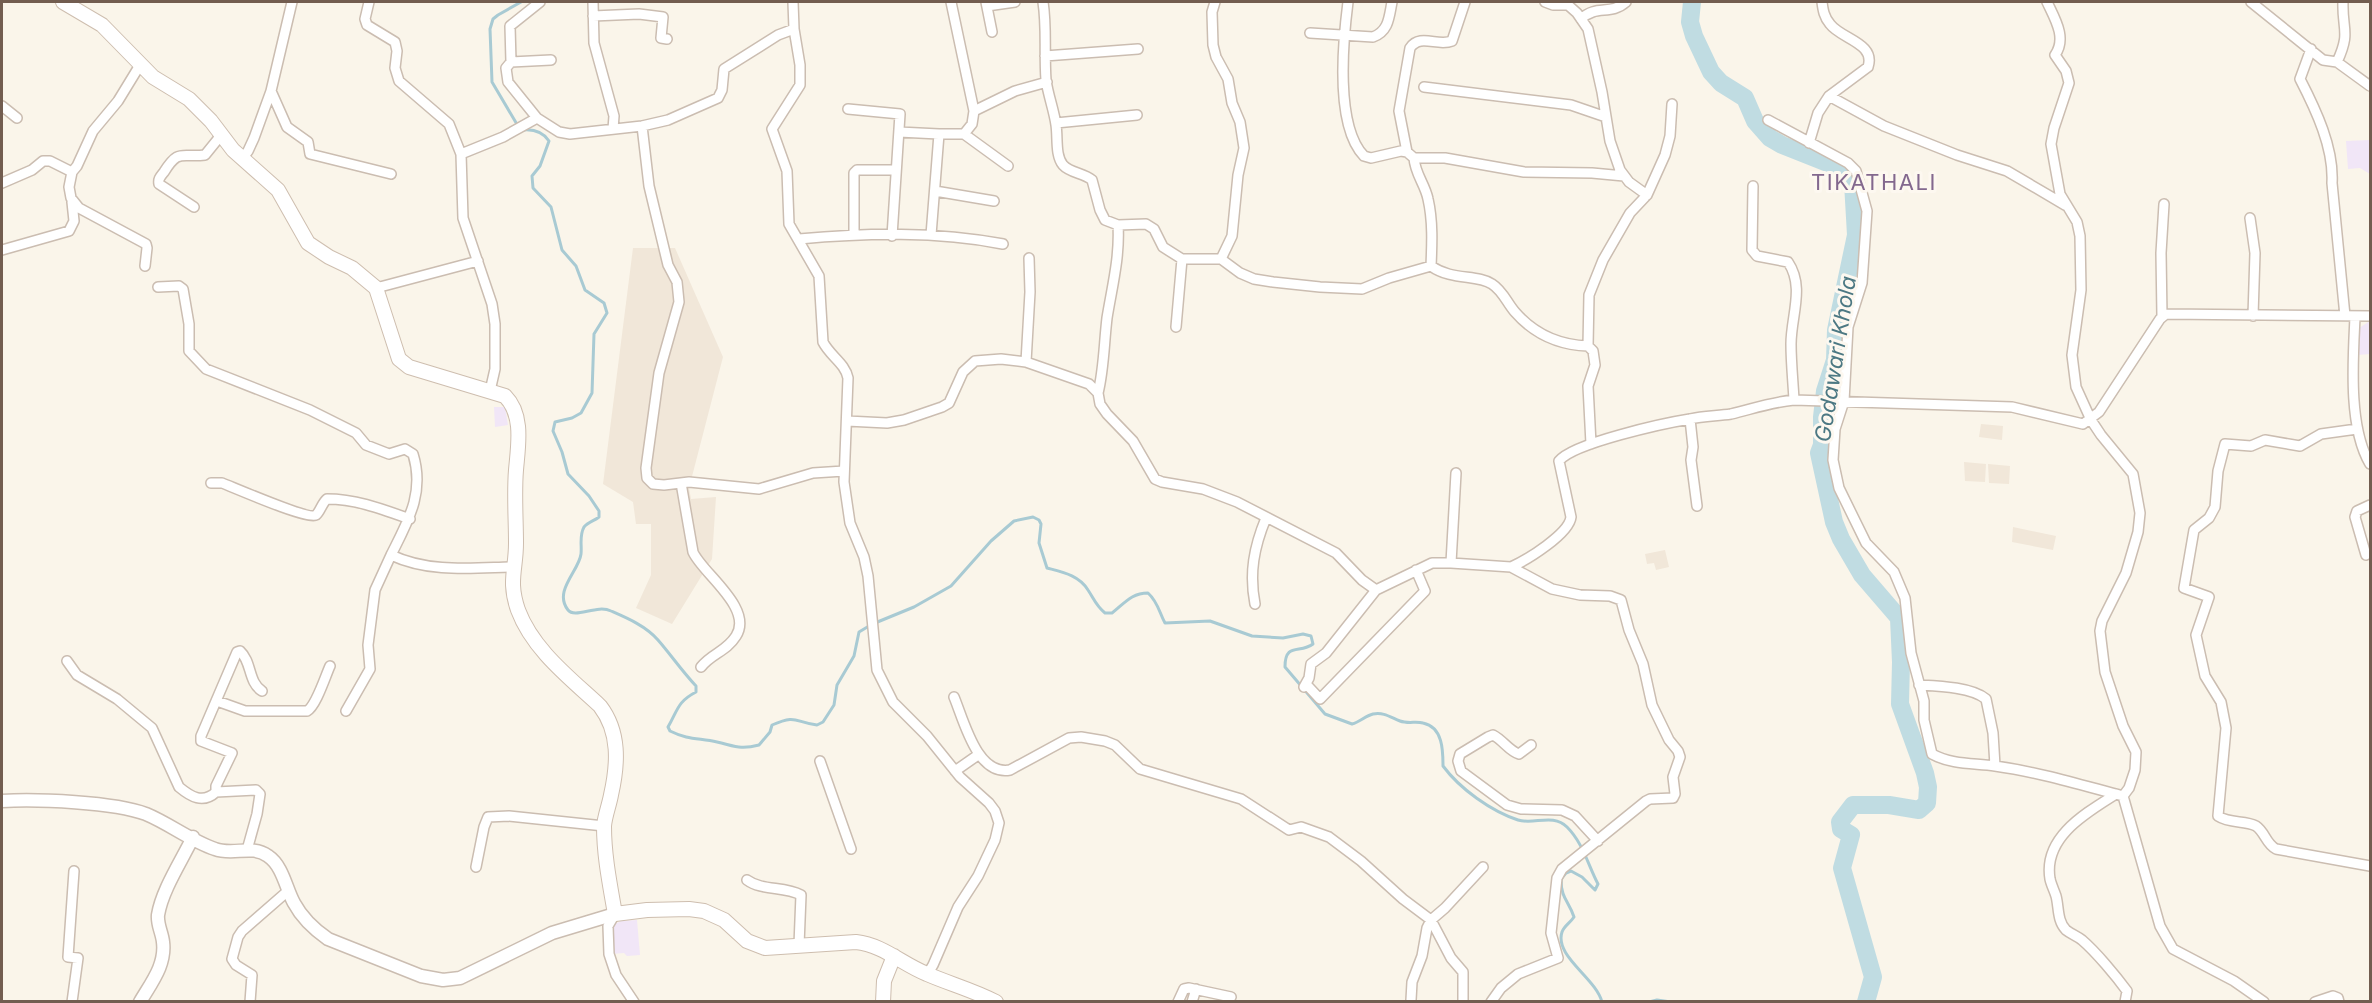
<svg xmlns="http://www.w3.org/2000/svg" width="2372" height="1003" viewBox="0 0 2372 1003" font-family="Inter,sans-serif">
	<rect width="100%" height="100%" fill="#faf5ea"/>
	<path fill="#f1e7d9" d="M 633,248 L 675,248 L 723,357 L 689,488 L 691,499 L 716,497 L 712,559 L 672,624 L 636,608 L 651,575 L 651,524 L 636,524 L 633,502 L 603,484 Z
		M 1981,424 L 2003,426 L 2002,440 L 1979,437 Z
		M 1964,462 L 1986,464 L 1985,482 L 1965,481 Z
		M 1988,464 L 2010,466 L 2009,484 L 1989,483 Z
		M 2013,527 L 2056,536 L 2053,550 L 2012,542 Z
		M 1665,550 L 1669,567 L 1656,570 L 1654,563 L 1647,564 L 1645,554 Z"/>
	<path fill="#f1e6f7" d="M 2370,140 L 2370,174 L 2360,168 L 2348,169 L 2346,141 Z
		M 2370,321 L 2370,354 L 2357,355 L 2356,343 L 2359,328 Z
		M 494,407 L 505,407 L 508,425 L 495,427 Z
		M 637,920 L 640,955 L 627,956 L 624,953 L 612,954 L 609,927 L 621,921 Z"/>
	<g fill="none" stroke-linecap="round" stroke-linejoin="round">
		<path stroke="#a8cad3" stroke-width="3" d="M 518,126 L 492,82 L 490,29 L 493,19 L 498,15 L 521,2
			M 523,130 C 534,129 543,132 549,141 L 540,166 L 532,176 L 533,188 L 551,207 L 562,250 L 576,266 L 585,290 L 604,303 L 607,313 L 594,334 L 592,393 L 581,413 L 572,418 L 555,422 L 553,431 L 562,452 L 568,474 L 589,496 L 599,511 L 599,517 C 594,521 588,522 584,527 C 579,536 582,545 581,554 C 579,571 553,591 568,610 C 575,619 597,604 611,611 C 627,618 646,626 658,640 C 671,655 682,671 696,686 L 696,692 C 677,702 678,710 668,727 L 670,731 C 688,740 699,738 717,742 C 735,746 740,750 759,745 L 770,732 L 772,725 C 797,714 794,722 817,725 L 823,722 L 834,705 L 837,685 L 854,656 L 859,632 L 869,626
			M 875,623 L 914,607 L 951,586 L 991,541 L 1014,521 L 1033,517 L 1039,520 L 1041,524 L 1039,543 L 1047,568 C 1062,572 1079,575 1088,590 C 1094,599 1096,606 1105,613 L 1112,613 C 1124,604 1131,593 1148,593 C 1158,602 1159,612 1165,623 L 1210,621 L 1252,636 L 1283,638 L 1303,634 L 1311,636 L 1313,644 C 1300,654 1285,642 1285,667 L 1325,714 L 1352,724 C 1360,722 1365,716 1373,714 C 1384,712 1390,717 1400,721 C 1408,724 1416,721 1423,723 C 1443,727 1443,751 1443,766 C 1460,789 1491,811 1518,820 C 1534,825 1553,813 1567,827 C 1583,843 1588,865 1598,884 L 1595,890 L 1582,877 L 1571,871 L 1566,873 L 1561,879 C 1561,899 1569,901 1574,917 C 1570,923 1564,926 1562,932 C 1554,956 1596,978 1602,1002
			M 1649,1002 L 1657,1000 L 1671,1002"/>
		<path stroke="#c0dce2" stroke-width="18" d="M 1692,2 L 1690,22 L 1694,36 L 1711,72 L 1721,83 L 1745,98 L 1755,121 L 1770,138 L 1782,145 L 1845,170 L 1852,178 L 1853,183 L 1856,235 L 1836,330 L 1835,360 L 1825,391 L 1822,417 L 1822,445 L 1819,453 L 1834,522 L 1841,539 L 1862,575 L 1899,618 L 1901,662 L 1900,704 L 1925,773 L 1928,787 L 1927,803 L 1919,810 L 1889,805 L 1853,805 L 1840,822 L 1841,829 L 1851,835 L 1842,868 L 1873,977 L 1866,1002"/>
		<g stroke="#cbbdb1" stroke-width="12">
			<path id="minor" d="M 369,2 L 365,19 L 367,25 L 395,42 L 397,51 L 395,68 L 399,81 L 449,124 L 461,154 L 463,218 L 492,304 L 495,324 L 495,369 L 490,391
				M 593,2 L 594,43 L 614,116 L 613,129
				M 793,2 L 794,29 L 800,65 L 800,85 L 772,129 L 787,171 L 789,224 L 819,276 L 823,342 C 830,356 845,363 848,378 L 844,482 L 850,523 L 864,557 L 868,576 L 877,670 L 893,702 L 927,736 L 960,777 L 989,803 L 995,811 L 999,823 L 995,840 L 978,876 L 958,907 L 933,965 L 927,975
				M 951,2 L 974,111 L 972,124 L 964,134
				M 986,2 L 992,32
				M 1043,2 C 1047,28 1044,53 1046,80 C 1048,95 1054,110 1056,125 C 1058,138 1055,155 1063,165 C 1070,173 1084,173 1092,180 L 1100,210 L 1105,220 L 1118,225 L 1146,224 L 1154,229 L 1163,247 L 1182,259 L 1221,259 L 1240,273 L 1254,279 L 1273,282 L 1320,287 L 1362,289 L 1389,278 L 1431,266 C 1452,281 1477,274 1492,284 C 1503,291 1507,303 1515,312 C 1535,335 1559,345 1588,346
				M 1215,2 L 1212,12 L 1213,45 L 1216,57 L 1228,79 L 1232,103 L 1240,122 L 1244,148 L 1238,175 L 1232,236 L 1221,259
				M 1348,2 C 1343,41 1335,126 1364,156 L 1371,158 L 1401,151 L 1407,152 L 1414,158 L 1445,158 L 1524,172 L 1592,173 L 1624,176
				M 1545,2 L 1553,5 L 1568,5 L 1577,13 L 1588,29 L 1602,92 L 1610,141 L 1620,170 L 1629,182 L 1647,195
				M 2047,2 C 2055,19 2067,38 2055,55 L 2066,71 L 2069,83 L 2054,128 L 2051,144 L 2060,194 L 2077,222 L 2080,236 L 2081,290 L 2072,355 L 2076,387 L 2091,420 L 2101,435 L 2133,474 L 2140,513 L 2138,532 L 2126,573 L 2102,621 L 2100,631 L 2105,672 L 2123,726 L 2136,752 L 2135,770 L 2129,788 L 2123,796 L 2160,926 L 2173,949 L 2234,981 L 2264,1002
				M 2251,2 L 2323,60 L 2337,62 L 2370,86
				M 987,6 L 1015,2
				M 593,16 L 639,14 L 663,17 L 661,38 L 667,39
				M 1581,19 C 1597,4 1610,16 1626,2
				M 1310,33 L 1373,37 C 1389,31 1389,17 1392,2
				M 2311,49 L 2300,79 C 2316,110 2334,148 2332,183 L 2345,316
				M 1045,56 L 1138,49
				M 511,62 L 510,26 L 540,2
				M 2337,62 C 2351,32 2342,30 2343,2
				M 140,65 L 118,101 L 93,131 L 77,166 L 72,172 L 69,187 L 71,198 L 79,208 L 146,244 L 147,248 L 145,266
				M 1424,87 L 1571,105 L 1606,117
				M 271,91 L 287,127 L 308,142 L 310,154 L 391,174
				M 1829,96 L 1884,126 L 1957,155 L 2007,171 L 2065,205
				M 2,106 L 17,118
				M 848,109 L 900,114 L 892,236
				M 974,111 L 1015,91 L 1047,82
				M 537,118 L 508,82 L 506,68 L 511,62 L 551,60
				M 1768,120 L 1848,163 L 1856,171 L 1867,211 L 1862,283 L 1848,327 L 1844,401 L 1835,429 L 1833,460 L 1839,488 L 1866,543 L 1894,572 L 1905,598 L 1911,653 L 1924,701 L 1924,720 L 1932,754 C 1952,765 1973,763 1995,766 C 2039,772 2081,785 2123,796
				M 1056,123 L 1137,115
				M 642,126 L 649,186 L 668,265 L 677,282 L 679,302 L 659,373 L 646,468 L 647,478 L 653,484 L 664,485 L 689,482 L 759,489 L 813,473 L 844,471
				M 899,132 L 939,134 L 931,235
				M 939,134 L 964,134 L 1008,166
				M 1809,143 L 1818,113 L 1829,96 L 1868,67 C 1876,43 1841,39 1830,24 C 1824,17 1823,10 1822,2
				M 1407,152 L 1399,111 L 1410,48 C 1420,33 1438,47 1452,41 L 1465,2
				M 461,154 L 503,137 L 537,118 L 559,132 L 570,134 L 642,126 L 668,120 L 718,98 L 722,90 L 724,69 L 778,35 L 794,29
				M 1414,158 C 1415,174 1425,184 1428,199 C 1433,221 1432,244 1431,266
				M 242,159 L 248,151 L 254,138 L 271,91 L 292,2
				M 2,183 L 32,170 L 43,161 L 50,161 L 72,172
				M 1753,186 L 1752,250 L 1757,256 L 1788,262 C 1805,287 1791,316 1791,344 C 1791,362 1793,381 1794,400
				M 935,191 L 994,201
				M 194,207 L 159,184 C 158,179 160,177 164,172 C 179,148 181,158 205,155 L 222,134
				M 2250,218 L 2255,253 L 2253,316
				M 854,234 L 854,173 L 857,170 L 895,170
				M 799,239 C 866,233 936,231 1003,244
				M 2,250 L 69,231 L 74,221 L 72,202
				M 158,287 L 179,286 L 183,289 L 189,324 L 189,351 L 206,369 L 310,410 L 356,433 L 366,445 L 389,454 L 405,449 L 413,454 C 425,493 408,521 391,555 C 429,573 472,568 512,567
				M 376,288 L 478,261
				M 2162,316 L 2161,253 L 2164,204
				M 2355,317 C 2353,360 2348,427 2370,464
				M 1176,327 L 1182,259
				M 1026,362 L 1030,292 L 1029,258
				M 1098,393 C 1104,369 1104,343 1107,318 C 1112,287 1120,257 1118,225
				M 1690,419 L 1693,447 L 1691,460 L 1697,506
				M 847,421 L 887,423 L 904,420 L 942,407 L 949,403 L 963,372 L 975,361 L 1001,359 L 1026,362 L 1089,384 L 1098,393 L 1100,404 L 1107,414 L 1133,441 L 1155,479 L 1162,482 L 1203,489 L 1237,502 L 1336,553 L 1362,580 L 1376,590 L 1432,563 L 1451,563 L 1511,567 L 1552,589 L 1580,595 L 1610,596 L 1621,600 L 1629,630 L 1643,664 L 1652,705 L 1669,740 L 1678,751 L 1680,757 L 1673,777 L 1675,794 L 1673,798 L 1650,799 L 1646,801 L 1562,869 L 1557,878 L 1551,933 L 1558,958 L 1518,974 L 1501,988 L 1491,1002
				M 2357,429 L 2321,434 L 2300,446 L 2265,440 L 2251,446 L 2225,444 L 2218,471 L 2215,507 L 2209,518 L 2194,530 L 2184,588 L 2209,597 L 2196,635 L 2205,676 L 2221,702 L 2226,728 L 2218,816 C 2230,824 2245,820 2256,826 C 2265,832 2266,844 2276,849 L 2370,866
				M 1591,444 L 1588,386 L 1595,365 L 1593,351 L 1588,346 L 1589,295 L 1603,260 L 1630,213 L 1647,195 L 1665,155 L 1670,136 L 1672,104
				M 211,483 L 222,483 C 235,488 308,520 316,515 C 320,512 322,503 327,499 C 356,499 382,509 410,519
				M 681,483 L 693,552 C 702,573 754,608 736,636 C 726,652 712,653 701,667
				M 2366,555 L 2355,517 L 2357,511 L 2370,505
				M 1451,563 L 1456,473
				M 1511,567 C 1527,560 1569,534 1571,517 L 1559,461 C 1573,443 1665,423 1690,419 C 1703,416 1717,416 1731,414 C 1752,409 1772,402 1794,400 L 2012,407 L 2083,424 L 2099,412 L 2160,319 L 2166,314 L 2370,316
				M 1255,604 C 1249,573 1254,547 1266,518
				M 67,661 L 77,675 L 117,699 L 152,728 L 179,787 C 191,797 203,804 216,792 L 216,786 L 232,753 L 201,741 L 201,736 L 237,652 L 240,651 C 252,662 248,682 262,691
				M 1306,684 L 1320,699 L 1425,591 L 1416,570
				M 1919,685 C 1938,686 1972,687 1986,699 L 1993,733 L 1995,766
				M 1304,687 L 1309,678 L 1311,664 L 1326,653 L 1376,590
				M 954,697 C 964,721 977,776 1010,770 L 1069,738 L 1081,737 L 1105,741 L 1115,745 L 1140,769 L 1241,799 L 1289,830 L 1301,827 L 1329,837 L 1361,861 L 1403,899 L 1431,920 L 1451,958 L 1463,972 L 1463,1002
				M 217,701 L 245,711 L 307,711 C 316,706 325,677 330,666
				M 346,711 L 370,669 L 368,645 L 375,590 L 391,555
				M 1531,745 L 1519,754 C 1509,751 1503,740 1493,735 L 1488,737 L 1460,754 L 1458,761 L 1461,771 L 1507,805 L 1521,809 L 1562,810 L 1575,816 L 1598,841
				M 820,761 L 851,849
				M 955,771 L 978,755
				M 216,792 L 256,790 L 260,794 L 257,814 L 247,850
				M 2116,794 C 2086,813 2043,837 2050,879 C 2051,884 2054,890 2056,896 C 2059,907 2057,921 2066,930 C 2071,934 2077,936 2082,940 C 2096,952 2116,976 2127,991 L 2125,1002
				M 476,867 L 484,827 L 488,817 L 509,816 L 604,826
				M 747,880 C 762,891 784,886 801,895 L 799,945
				M 615,914 L 608,926 L 609,954 L 616,975 L 634,1002
				M 1411,1000 L 1412,982 L 1422,956 L 1427,928 L 1431,920 L 1445,908 L 1483,867
				M 72,1002 L 78,958 L 68,957 L 74,871
				M 250,1002 L 252,975 L 236,965 L 232,959 L 238,937 L 242,931 L 289,890
				M 1178,1002 L 1184,989 L 1189,988 L 1231,997
				M 1192,1002 L 1196,989
				M 2315,1002 L 2333,996 L 2338,998 L 2339,1002"/>
		</g>
		<g stroke="#cbbdb1" stroke-width="15">
			<path id="tertiary" d="M 2,801 C 37,799 114,802 146,814 C 170,824 191,841 215,849 C 233,856 252,844 268,856 C 283,866 286,889 294,903 C 302,918 315,930 328,939 L 421,976 L 443,980 L 460,978 L 552,933 L 615,914
				M 140,1002 C 151,983 166,965 163,942 C 162,932 157,925 158,915 C 162,890 182,860 193,837"/>
		</g>
		<g stroke="#cebeaf" stroke-width="16">
			<path id="secondary" d="M 63,2 L 102,25 L 153,77 L 189,99 L 211,121 L 233,150 L 278,190 L 308,243 L 329,257 L 352,268 L 376,288 L 399,359 L 409,367 L 505,396 C 524,415 518,446 516,470 C 514,494 516,519 516,543 C 516,570 508,581 518,610 C 533,650 570,678 600,706 C 620,732 618,764 611,795 C 609,806 605,815 604,826 C 604,856 610,885 615,914 L 647,910 L 689,909 L 704,911 L 724,920 L 747,941 L 765,948 L 856,942 C 883,945 902,964 927,974 C 950,984 973,990 996,1002
				M 883,1002 L 884,981 L 894,956"/>
		</g>
		<use href="#minor" stroke="#fff" stroke-width="9"/>
		<use href="#tertiary" stroke="#fff" stroke-width="12"/>
		<use href="#secondary" stroke="#fff" stroke-width="14"/>
	</g>
	<g text-anchor="middle" stroke-width="6" stroke-linejoin="round" paint-order="stroke">
		<g font-size="22" letter-spacing="1.5" fill="#83688e" stroke="#fdf8f0">
			<text x="1874" y="190">TIKATHALI</text>
		</g>
		<g font-size="22" font-style="italic" fill="#4c7883" stroke="#fdf8f0">
			<text transform="translate(1835 359) rotate(-81)" y="8">Godawari Khola</text>
		</g>
	</g>
	<rect width="2372" height="1003" fill="none" stroke="#725d50" stroke-width="6"/>
</svg>
